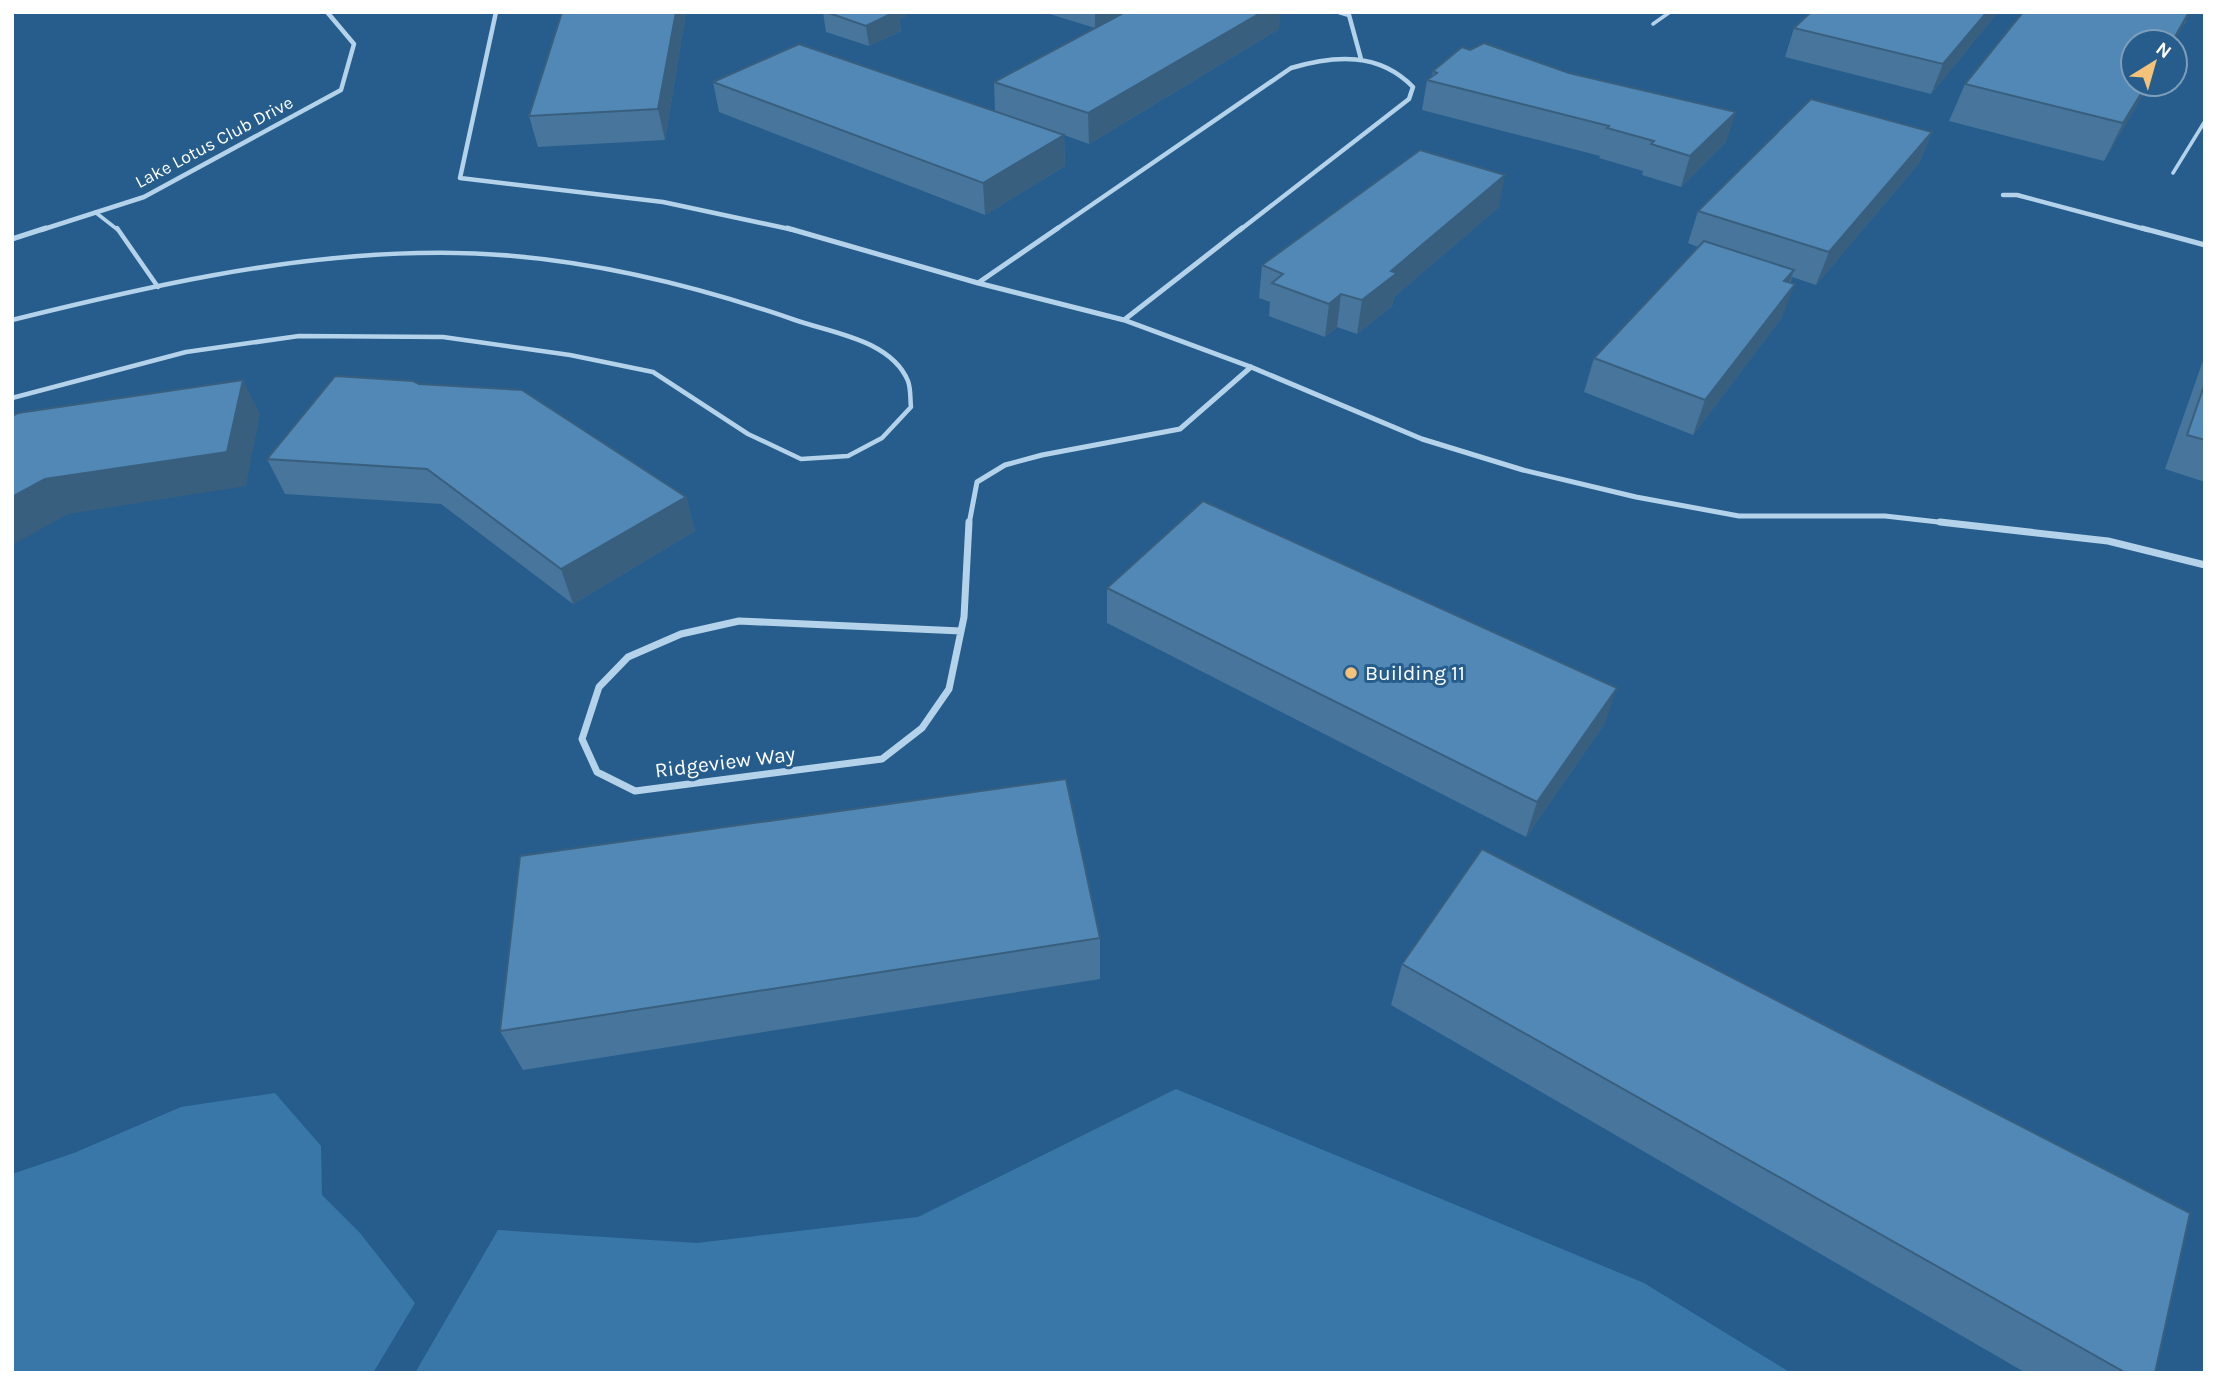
<svg xmlns="http://www.w3.org/2000/svg" width="2217" height="1385" viewBox="0 0 2217 1385" font-family="Karla,sans-serif">
	<rect width="100%" height="100%" fill="#265d8c"/>
	<path fill="#3a77a9" d="M 1176,1089 L 1644,1283 L 1791,1373 L 415,1373 L 498,1230 L 697,1243 L 918,1217 Z
		M 275,1093 L 321,1146 L 322,1195 L 360,1233 L 415,1303 L 373,1373 L 12,1373 L 12,1174 L 74,1153 L 181,1107 Z"/>
	<g fill="none" stroke-linecap="round" stroke-linejoin="round">
		<path stroke="#b4d3ea" stroke-width="3.5" d="M 1653,24 L 1670,12
			M 2173,173 L 2205,121
			M 95,212 L 118,230"/>
		<path stroke="#b4d3ea" stroke-width="4.5" d="M 117,228 L 158,287
			M 12,320 C 145,287 280,256 418,253 C 546,249 674,278 795,320 C 832,333 891,340 908,381 C 911,389 910,399 911,407 L 882,438 L 848,456 L 801,459 L 748,434 L 653,372 L 570,355 L 443,337 L 299,336 L 186,352 L 12,398"/>
		<path stroke="#b4d3ea" stroke-width="4.5" d="M 496,12 L 460,178 L 663,202 L 794,230
			M 1339,12 L 1349,15 L 1361,59
			M 2003,195 L 2017,195 L 2148,230
			M 41,230 L 144,197 L 341,90 L 354,44 L 327,12
			M 1055,230 L 1291,68 C 1335,55 1379,52 1413,87 L 1409,99 L 1240,230"/>
		<path stroke="#b4d3ea" stroke-width="5" d="M 787,228 L 978,283 L 1058,228
			M 1242,228 L 1124,320 L 1251,367 L 1422,439 L 1523,470 L 1636,497 L 1739,516 L 1885,516 L 1956,524
			M 2142,228 L 2205,245
			M 12,239 L 46,228
			M 978,283 L 1124,320
			M 969,524 L 977,482 L 1005,465 L 1042,455 L 1180,429 L 1251,367"/>
		<path stroke="#b4d3ea" stroke-width="7" d="M 1940,522 L 2108,541 L 2205,565
			M 961,631 L 739,621 L 681,634 L 628,657 L 599,687 L 582,739 L 597,772 L 635,791 L 882,759 L 922,728 L 949,689 L 964,617 L 969,522"/>
	</g>
	<path fill="#47759c" d="M 686,12 L 665,140 L 538,147 L 529,116 Z
		M 823,12 L 906,12 L 906,16 L 899,19 L 901,31 L 869,46 L 826,32 Z
		M 1043,12 L 1124,12 L 1095,28 Z
		M 1998,12 L 1931,94 L 1785,57 L 1794,28 Z
		M 2187,21 L 2133,84 L 2149,84 L 2104,161 L 1949,121 L 1965,84 Z
		M 1279,29 L 1089,144 L 1064,135 L 1065,166 L 985,215 L 719,112 L 713,82 L 995,112 L 994,82 Z
		M 1433,71 L 1726,142 L 1681,187 L 1642,175 L 1643,171 L 1599,158 L 1600,156 L 1422,110 L 1427,80 L 1432,77 Z
		M 1932,132 L 1919,163 L 1816,285 L 1792,277 L 1782,317 L 1693,435 L 1584,392 L 1594,358 L 1698,247 L 1688,243 L 1698,211 Z
		M 1499,207 L 1394,297 L 1392,306 L 1357,334 L 1337,327 L 1325,337 L 1269,316 L 1270,302 L 1259,298 L 1262,265 Z
		M 2205,355 L 2205,482 L 2165,469 Z
		M 419,384 L 686,497 L 695,531 L 573,604 L 441,504 L 285,494 L 267,459 Z
		M 1107,588 L 1605,723 L 1526,837 L 1107,623 Z
		M 1100,938 L 1100,979 L 523,1070 L 500,1031 Z
		M 1402,964 L 2155,1373 L 2026,1373 L 1391,1005 Z"/>
	<path fill="#395f7f" d="M 676,12 L 686,12 L 665,140 L 658,109 Z
		M 884,12 L 906,12 L 906,16 L 899,19 L 901,31 L 869,46 L 866,26 Z
		M 1095,12 L 1124,12 L 1095,28 Z
		M 1262,12 L 1281,12 L 1279,29 L 1089,144 L 1088,113 Z
		M 1987,12 L 1998,12 L 1931,94 L 1943,64 Z
		M 2189,12 L 2191,12 L 2174,42 L 2172,42 Z
		M 2147,84 L 2149,84 L 2104,161 L 2123,123 Z
		M 1736,112 L 1726,142 L 1681,187 L 1690,156 Z
		M 1932,132 L 1919,163 L 1816,285 L 1829,252 Z
		M 1064,135 L 1065,166 L 985,215 L 983,183 Z
		M 1505,175 L 1499,207 L 1394,297 L 1392,306 L 1357,334 L 1362,300 L 1391,271 Z
		M 1794,270 L 1784,298 L 1795,284 L 1782,317 L 1693,435 L 1705,400 L 1784,281 Z
		M 1341,294 L 1337,327 L 1325,337 L 1329,304 Z
		M 243,380 L 260,414 L 246,486 L 68,514 L 12,545 L 12,497 Z
		M 686,497 L 695,531 L 573,604 L 561,569 Z
		M 1617,688 L 1605,723 L 1526,837 L 1537,802 Z"/>
	<path fill="#5288b5" stroke="#395f7f" stroke-width="2" d="M 562,12 L 676,12 L 658,109 L 529,116 Z
		M 826,12 L 895,12 L 866,26 Z
		M 1125,12 L 1262,12 L 1088,113 L 994,82 Z
		M 1811,12 L 1987,12 L 1943,64 L 1794,28 Z
		M 2023,12 L 2189,12 L 2172,42 L 2133,42 L 2133,84 L 2147,84 L 2123,123 L 1965,84 Z
		M 1484,43 L 1569,73 L 1736,112 L 1690,156 L 1651,144 L 1654,141 L 1607,128 L 1609,126 L 1427,80 L 1437,73 L 1433,71 L 1462,47 L 1470,50 Z
		M 799,44 L 1064,135 L 983,183 L 713,82 Z
		M 1811,99 L 1932,132 L 1829,252 L 1698,211 Z
		M 1420,150 L 1505,175 L 1391,271 L 1397,273 L 1362,300 L 1341,294 L 1329,304 L 1272,283 L 1283,274 L 1262,265 Z
		M 1704,241 L 1794,270 L 1784,281 L 1795,284 L 1705,400 L 1594,358 Z
		M 335,376 L 413,381 L 419,384 L 522,390 L 686,497 L 561,569 L 427,469 L 267,459 Z
		M 243,380 L 227,452 L 45,479 L 12,497 L 12,416 L 18,413 Z
		M 2205,383 L 2205,440 L 2187,435 Z
		M 1203,501 L 1617,688 L 1537,802 L 1107,588 Z
		M 1066,779 L 1100,938 L 500,1031 L 520,856 Z
		M 1482,849 L 2190,1213 L 2155,1373 L 2126,1373 L 1402,964 Z"/>
	<circle fill="#f4c379" stroke="#265d8c" stroke-width="2.5" cx="1351" cy="673" r="7"/>
	<g text-anchor="middle" stroke-width="6" stroke-linejoin="round" paint-order="stroke">
		<g font-size="18" fill="#fff" stroke="#265d8c">
			<text transform="translate(214 142) rotate(-28)" y="6">Lake Lotus Club Drive</text>
		</g>
		<g font-size="21" fill="#fff" stroke="#265d8c" text-anchor="start">
			<text x="1365" y="680">Building 11</text>
		</g>
		<g font-size="21" fill="#fff" stroke="#265d8c">
			<text transform="translate(725 762) rotate(-7)" y="7">Ridgeview Way</text>
		</g>
	</g>
	<rect width="2217" height="1385" fill="none" stroke="#ffffff" stroke-width="28"/>
	<g transform="translate(2154 63) rotate(37)"><circle r="33" fill="#265d8c" stroke="#7d9eba" stroke-width="2"/>
	<path d="M0-5L12 26L0 18L-12 26Z" fill="#f4c379"/>
	<text y="-10" font-size="19" font-weight="bold" text-anchor="middle" fill="#ffffff">N</text>
	</g>
</svg>
